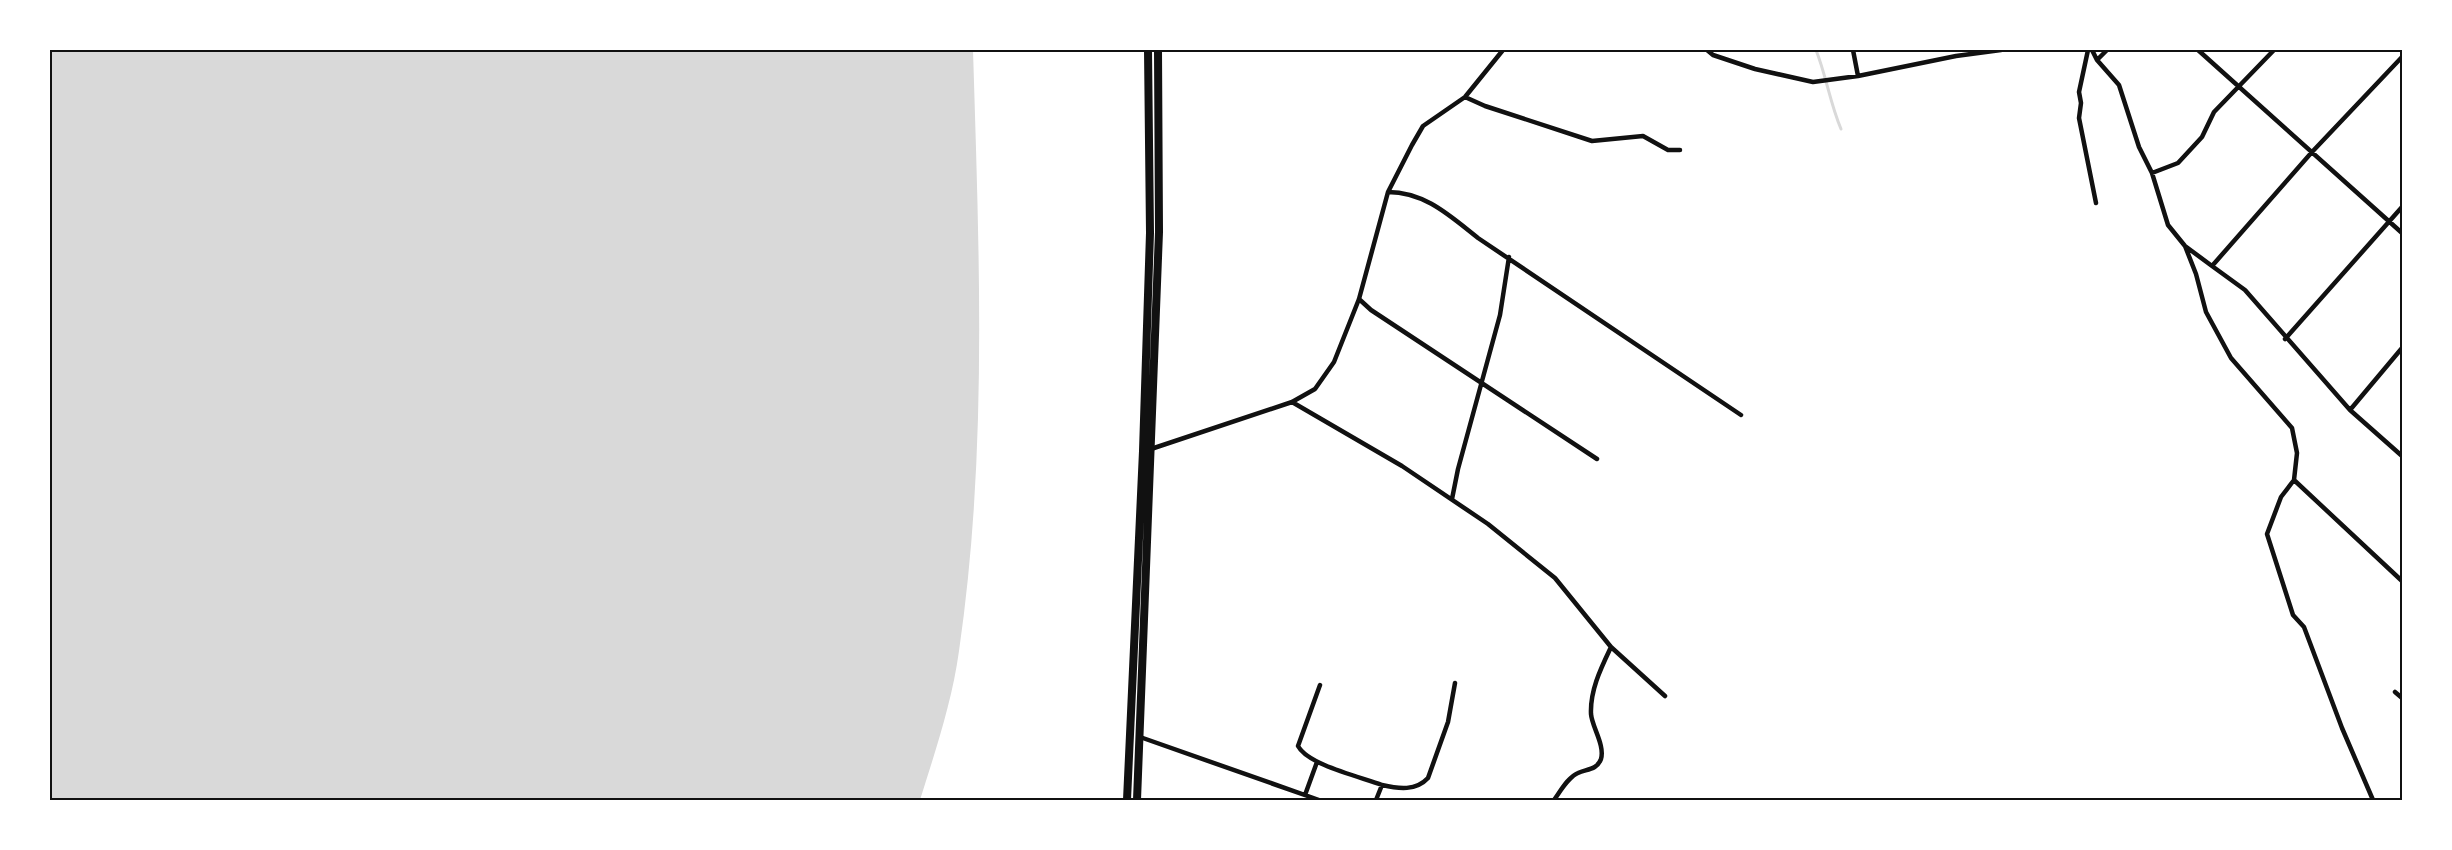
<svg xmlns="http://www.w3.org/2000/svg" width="2452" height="850" viewBox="0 0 2452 850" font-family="'Sofia Sans Condensed',sans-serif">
	<rect width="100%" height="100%" fill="#fff"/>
	<path fill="#d9d9d9" d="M 50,50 L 973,50 C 979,250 988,452 959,651 C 952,702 935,752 920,800 L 50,800 Z"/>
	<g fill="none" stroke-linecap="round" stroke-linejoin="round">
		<path stroke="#d9d9d9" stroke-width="3" d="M 1816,50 C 1826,75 1830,103 1841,129"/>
		<path stroke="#111" stroke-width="4.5" d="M 1707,50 L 1713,55 L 1755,69 L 1813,82 L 1858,76 L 1956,56 L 2001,50
			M 1853,50 L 1858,76
			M 2088,50 L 2079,92 L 2081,103 L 2079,118 L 2096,203
			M 2092,50 L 2097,60 L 2119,85 L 2139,147 L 2152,173 L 2168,225 L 2185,246 L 2212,266 L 2312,152 L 2402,57
			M 2198,50 L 2402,233
			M 2097,60 L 2107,50
			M 1465,97 L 1485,106 L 1592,141 L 1643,136 L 1668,150 L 1680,150
			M 2152,173 L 2178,163 L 2202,137 L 2214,112 L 2274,50
			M 1388,192 C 1425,192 1450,216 1478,238 L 1741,415
			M 2185,246 L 2196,274 L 2206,312 L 2231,358 L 2292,428 L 2297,453 L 2294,480 L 2281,497 L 2267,534 L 2293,615 L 2304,627 L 2342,728 L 2373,800
			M 2212,266 L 2245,290 L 2350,410 L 2402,456
			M 1359,299 L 1371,310 L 1597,459
			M 2285,339 L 2402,207
			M 1292,402 L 1402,466 L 1488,524 L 1555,578 L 1611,647 L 1665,696
			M 2350,410 L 2402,348
			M 1151,449 L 1292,402 L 1315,389 L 1334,362 L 1359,299 L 1388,192 L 1412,145 L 1423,126 L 1465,97 L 1503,50
			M 2294,480 L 2402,581
			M 1452,499 L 1458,469 L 1500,315 L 1509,257
			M 1320,685 L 1298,746 C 1308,765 1361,777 1382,785
			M 2395,692 L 2402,698
			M 1140,737 L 1319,800
			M 1305,795 L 1317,762
			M 1376,800 L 1382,785 C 1399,789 1416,791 1428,778 L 1448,722 L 1455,683
			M 1554,800 C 1560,792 1568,777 1578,773 C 1587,769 1597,770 1601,759 C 1605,745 1592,727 1591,714 C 1590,690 1601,668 1611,647"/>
		<path stroke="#111" stroke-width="8" d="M 1127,800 L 1143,451 L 1150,233 L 1148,50
			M 1137,800 L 1159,232 L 1158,50"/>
	</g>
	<rect width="2452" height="850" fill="none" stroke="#ffffff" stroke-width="102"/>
	<rect x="51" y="51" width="2350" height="748" fill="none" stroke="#111" stroke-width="2"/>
</svg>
